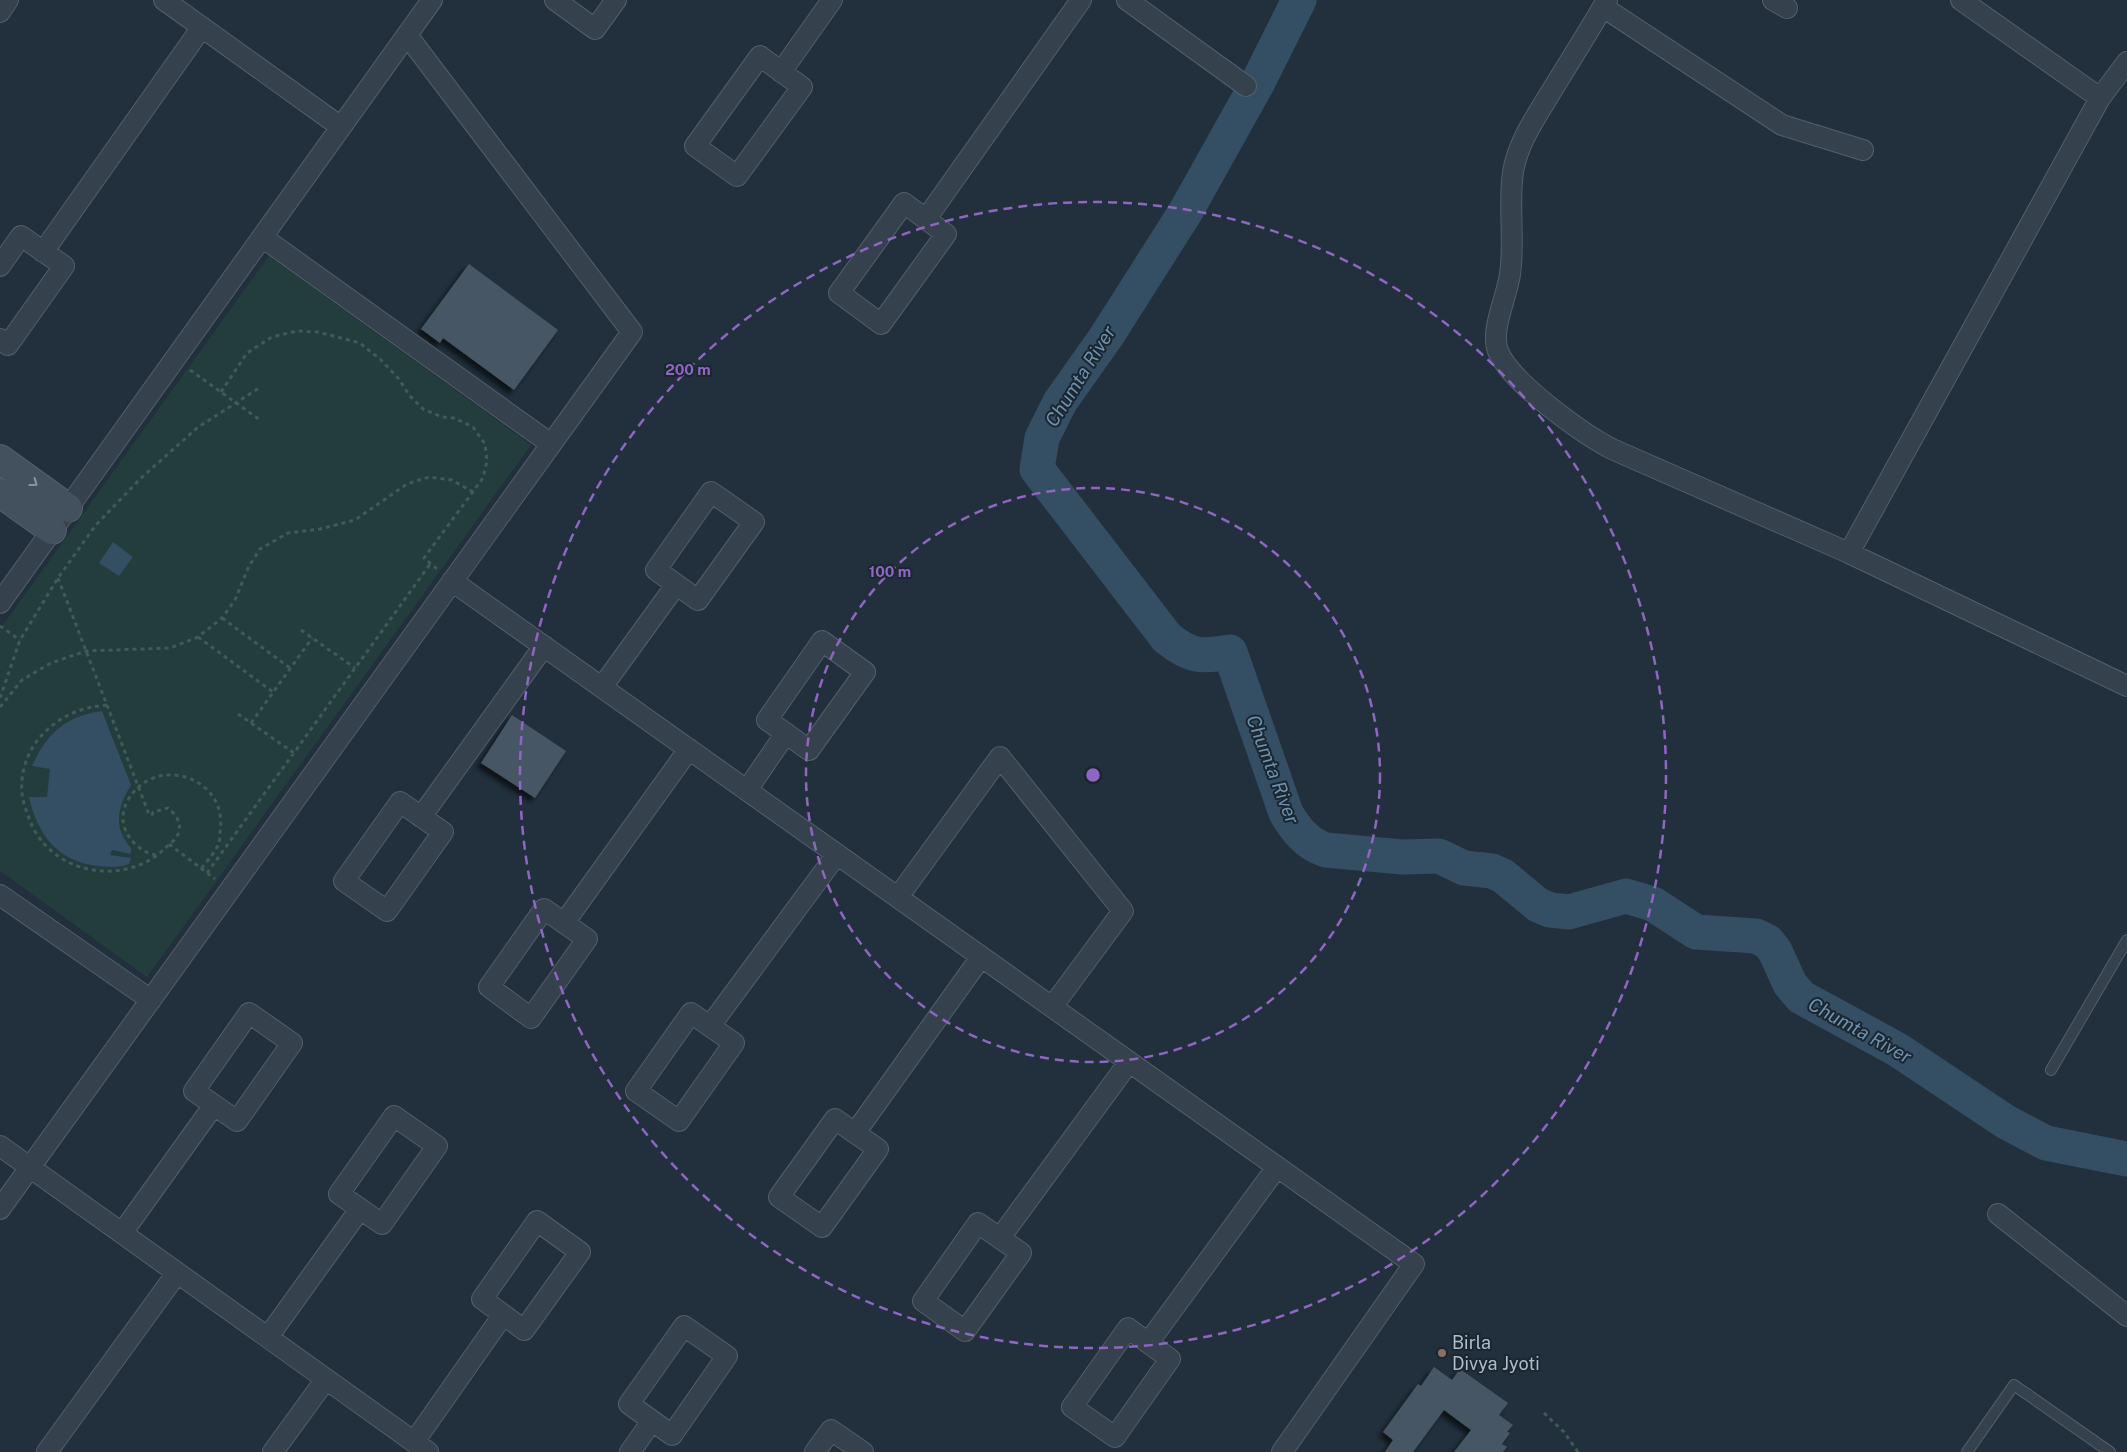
<svg xmlns="http://www.w3.org/2000/svg" width="2127" height="1452" viewBox="0 0 2127 1452" font-family="'Public Sans',sans-serif">
	<defs>
		<filter id="shadow"><feDropShadow dx="-4.5" dy="4.5" stdDeviation="2.5" flood-color="#0009"/></filter>
	</defs>
	<rect width="100%" height="100%" fill="#21303c"/>
	<path fill="#233d3d" d="M 269,256 L 531,445 L 147,977 L 0,871 L 0,629 Z"/>
	<path fill="#344e64" d="M 113,542 L 133,557 L 119,576 L 99,563 Z
		M 102,711 L 131,785 C 117,808 113,827 131,848 L 131,854 L 112,850 L 110,855 L 131,858 L 129,864 C 119,868 109,867 98,866 C 58,862 37,834 29,797 L 47,797 L 50,769 L 32,766 C 47,733 66,716 102,711 Z"/>
	<g fill="none" stroke-linecap="round" stroke-linejoin="round">
		<path stroke="#344e64" stroke-width="35" d="M 1299,0 L 1258,82 L 1186,211 L 1106,337 L 1060,402 L 1042,438 L 1037,469 L 1167,638 C 1191,657 1200,657 1230,652 L 1286,813 C 1296,830 1307,844 1326,850 L 1402,857 L 1439,856 L 1464,868 L 1492,871 L 1503,876 L 1538,905 L 1550,910 L 1569,912 L 1626,896 L 1653,904 L 1696,932 L 1756,936 L 1768,942 L 1775,951 L 1790,984 L 1801,997 L 1898,1050 L 2006,1122 L 2046,1143 L 2127,1159"/>
	</g>
	<path fill="#475765" filter="url(#shadow)" d="M 469,264 L 558,330 L 514,390 L 443,338 L 440,343 L 421,329 Z
		M 512,715 L 566,751 L 535,798 L 481,763 Z
		M 1434,1367 L 1452,1380 L 1460,1369 L 1508,1403 L 1499,1415 L 1513,1425 L 1507,1432 L 1510,1433 L 1502,1444 L 1507,1447 L 1503,1452 L 1454,1452 L 1471,1430 L 1444,1410 L 1413,1452 L 1385,1452 L 1393,1440 L 1383,1432 L 1418,1384 L 1421,1386 Z"/>
	<g fill="none" stroke-linecap="round" stroke-linejoin="round">
		<g stroke="#535f6a" stroke-width="12">
			<path id="lane" d="M 2051,1070 L 2127,940
				M 1967,1452 L 2014,1385 L 2110,1452"/>
		</g>
		<g stroke="#535f6a" stroke-width="22">
			<path id="street" d="M 164,0 L 341,127
				M 555,0 L 595,29 L 616,0
				M 1127,0 L 1246,86
				M 1607,0 C 1590,29 1572,58 1554,87 C 1538,114 1518,141 1513,172 C 1508,206 1515,240 1510,274 C 1507,297 1490,330 1498,351 C 1510,382 1583,434 1612,449 L 1849,553 L 2127,686
				M 1773,0 L 1787,8
				M 1961,0 L 2100,98
				M 1603,7 L 1782,125 L 1863,150
				M 0,12 L 8,0
				M 760,56 L 802,87 L 737,176 L 695,146 Z
				M 781,72 L 832,0
				M 904,203 L 946,234 L 881,324 L 839,293 Z
				M 926,219 L 1081,0
				M 262,237 L 551,444
				M 43,252 L 202,27
				M 0,266 L 21,236 L 64,266 L 8,345 L 0,339
				M 711,492 L 754,522 L 698,600 L 656,570 Z
				M 1849,553 L 2100,98 L 2127,62
				M 452,581 L 1414,1264 L 1282,1452
				M 0,603 L 432,0
				M 822,641 L 865,672 L 809,750 L 767,720 Z
				M 602,687 L 676,585
				M 747,790 L 786,733
				M 400,802 L 443,832 L 387,911 L 344,881 Z
				M 421,817 L 544,646
				M 0,895 L 151,1000
				M 898,897 L 1000,757 L 1123,911 L 1052,1007
				M 544,909 L 587,939 L 531,1018 L 489,987 Z
				M 564,923 L 689,749
				M 249,1013 L 292,1043 L 237,1121 L 194,1091 Z
				M 691,1013 L 734,1043 L 679,1121 L 636,1091 Z
				M 710,1026 L 837,854
				M 394,1116 L 437,1146 L 382,1224 L 339,1194 Z
				M 835,1119 L 878,1149 L 822,1227 L 779,1197 Z
				M 855,1133 L 981,957
				M 0,1146 L 428,1452
				M 0,1209 L 632,332 L 407,35
				M 1998,1214 L 2127,1316
				M 537,1221 L 580,1252 L 524,1330 L 482,1299 Z
				M 978,1223 L 1021,1253 L 965,1331 L 923,1301 Z
				M 122,1233 L 214,1105
				M 1000,1238 L 1129,1062
				M 684,1326 L 727,1356 L 672,1435 L 629,1404 Z
				M 1128,1328 L 1170,1359 L 1115,1437 L 1072,1407 Z
				M 268,1337 L 360,1209
				M 1148,1343 L 1277,1167
				M 414,1442 L 503,1315
				M 47,1452 L 177,1273
				M 273,1452 L 326,1379
				M 630,1452 L 652,1421
				M 815,1452 L 831,1430 L 863,1452"/>
		</g>
		<g stroke="#535f6a" stroke-width="30">
			<path id="secondary" d="M 0,459 L 68,508
				M 0,493 L 52,530"/>
		</g>
		<path stroke="#415959" stroke-width="3" stroke-dasharray="4 4" stroke-linecap="butt" d="M 190,370 L 260,420
			M 221,392 L 247,353 L 272,337 L 297,331 L 318,332 L 360,343 L 380,359 L 399,379 L 409,395 L 423,409 L 442,417 L 454,418 L 473,427 L 485,444 L 487,461 L 483,478 L 424,558 L 437,569
			M 58,578 L 150,817
			M 222,618 L 290,668
			M 0,626 L 20,640
			M 301,630 L 355,668
			M 198,637 L 273,692
			M 0,698 L 20,640 L 58,578 L 95,526 L 140,479 L 197,428 L 259,388
			M 107,705 C 83,707 64,714 46,731 C 26,749 17,779 24,804 C 28,815 31,826 38,836 C 65,876 126,883 162,851 C 168,845 178,839 179,831 C 181,821 175,814 168,808 L 153,812 L 151,818
			M 0,707 L 22,680 L 51,663 L 86,651 L 170,648 L 198,637 L 222,618 L 235,600 L 249,566 L 260,549 L 288,533 L 320,529 L 355,520 L 407,484 L 429,477 L 452,480 L 473,492
			M 238,714 L 294,753
			M 251,723 L 312,638
			M 169,844 L 215,879
			M 156,855 C 143,853 130,842 125,829 C 121,819 123,809 128,800 C 155,753 229,777 220,832 C 220,837 220,843 217,847 C 213,855 206,862 201,869
			M 207,873 L 431,563
			M 1544,1413 L 1564,1432 L 1578,1452"/>
		<use href="#lane" stroke="#35414c" stroke-width="10"/>
		<use href="#street" stroke="#35414c" stroke-width="20"/>
		<use href="#secondary" stroke="#43515f" stroke-width="28"/>
	</g>
	<defs><path id="oneway-chevron" d="M-2-3.5L2.5 0L-2 3.5" fill="none" stroke-width="1.6" stroke-linecap="round" stroke-linejoin="round" transform="scale(1.25)"/></defs>
	<use stroke="#8a97a3" href="#oneway-chevron" transform="translate(34 483) rotate(36)"/>
	<g fill="none" stroke="#9066c3" stroke-width="2.5" stroke-dasharray="9 6">
		<circle cx="1093" cy="775" r="287"/>
		<circle cx="1093" cy="775" r="573"/>
	</g>
	<circle fill="#8d6e63" stroke="#1a2630" stroke-width="2" cx="1442" cy="1353" r="5"/>
	<g text-anchor="middle" stroke-width="4" stroke-linejoin="round" paint-order="stroke">
		<g font-size="18" fill="#b0bcc8" stroke="#1a2630" text-anchor="start">
			<text x="1452" y="1349">Birla<tspan x="1452" dy="21">Divya Jyoti</tspan></text>
		</g>
		<g font-size="19" font-style="italic" fill="#6f91ad" stroke="#1a2630">
			<text transform="translate(1080 376) rotate(-58)" y="7">Chumta River</text>
			<text transform="translate(1273 769) rotate(69)" y="7">Chumta River</text>
			<text transform="translate(1860 1030) rotate(29)" y="7">Chumta River</text>
		</g>
	</g>
	<circle cx="1093" cy="775" r="8" fill="#9066c3" stroke="#1a2630" stroke-width="2.5"/>
	<g font-size="15" text-anchor="middle" font-weight="bold" fill="#9066c3" stroke="#1a2630" stroke-width="4" stroke-linejoin="round" paint-order="stroke">
		<text x="688" y="375">200 m</text>
		<text x="890" y="577">100 m</text>
	</g>
</svg>
